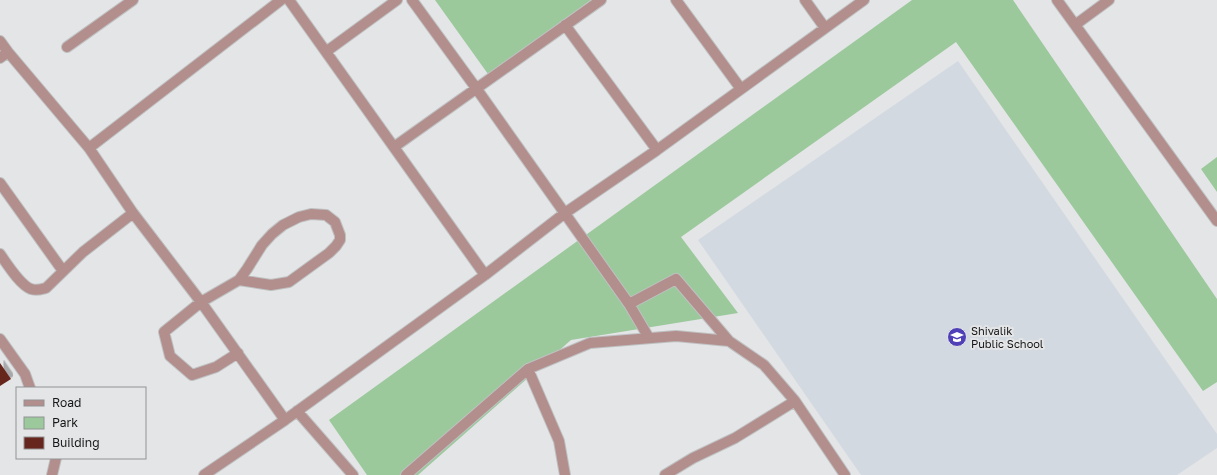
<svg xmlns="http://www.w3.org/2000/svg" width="1217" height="475" viewBox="0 0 1217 475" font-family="'Golos Text',sans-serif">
	<defs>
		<filter id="shadow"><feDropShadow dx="3.5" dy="-3.5" stdDeviation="0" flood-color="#0004"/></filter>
	</defs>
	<rect width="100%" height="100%" fill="#e4e5e7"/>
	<path fill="#d3d9e1" d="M 958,61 L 1217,434 L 1217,448 L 1177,475 L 861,475 L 698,240 Z"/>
	<path fill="#9bc99c" d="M 435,0 L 591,0 L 488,74 Z
		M 912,0 L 1013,0 L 1217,299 L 1217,382 L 1203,391 L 956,42 L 681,237 L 738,313 L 571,340 L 418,475 L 367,475 L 329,420 Z
		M 1217,157 L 1217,192 L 1201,169 Z"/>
	<path fill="#66251d" filter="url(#shadow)" d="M 0,363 L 11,379 L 0,386 Z"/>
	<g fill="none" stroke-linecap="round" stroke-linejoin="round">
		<g stroke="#bfc0c2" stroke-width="12">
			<path id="minor" d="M 289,0 L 485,275
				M 412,0 L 476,88 L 629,304 L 676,279 L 729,341
				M 676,0 L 741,89
				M 805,0 L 825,28
				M 1057,0 L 1217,221
				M 565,25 L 657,150
				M 1075,25 L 1109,0
				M 0,41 L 8,52 L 89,148 L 133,213 L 201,302 L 285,420
				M 67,47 L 133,0
				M 327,51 L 397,0
				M 0,58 L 8,52
				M 394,147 L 601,0
				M 89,148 L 281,0
				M 0,183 L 63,271
				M 0,254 C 7,264 20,285 31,289 C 36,291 42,289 46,288 L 83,252 L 133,213
				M 629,304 L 649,338
				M 0,339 L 25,374 L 30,388
				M 238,353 L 216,367 L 192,375 L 170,356 L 164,332 L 201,302 L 239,280 L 247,269 L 262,245 L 272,234 L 283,225 L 299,217 L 311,214 L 326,215 L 335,222 L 340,235 L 340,240 L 336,246 L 329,253 L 289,282 L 271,285 L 239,280
				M 528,369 L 590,343 L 676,336 L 729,341 L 764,365 L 795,401 L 845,475
				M 297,411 L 353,475
				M 52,475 L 56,458
				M 204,475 L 285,420 L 485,275 L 565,213 L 657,150 L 864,0
				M 406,475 L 528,369 L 559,441 L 565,475
				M 665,475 L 693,458 L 735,438 L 795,401"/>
		</g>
		<use href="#minor" stroke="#b28e8c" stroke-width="10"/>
	</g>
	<defs>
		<g id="school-disc" transform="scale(1)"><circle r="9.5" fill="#4f40b7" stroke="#e4e5e7"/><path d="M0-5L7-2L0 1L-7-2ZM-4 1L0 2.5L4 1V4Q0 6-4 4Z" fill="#fff"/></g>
	</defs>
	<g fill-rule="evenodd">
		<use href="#school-disc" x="957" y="337"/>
	</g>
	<g text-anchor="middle" stroke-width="4" stroke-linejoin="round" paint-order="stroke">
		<g font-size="11" fill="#161717" stroke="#e4e5e7" text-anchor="start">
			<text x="971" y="335">Shivalik<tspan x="971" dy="13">Public School</tspan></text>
		</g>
	</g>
	<rect x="16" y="387" width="130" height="72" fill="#e4e5e7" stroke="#929394"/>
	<rect x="24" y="400" width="20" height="6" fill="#b28e8c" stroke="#929394"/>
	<text x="52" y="407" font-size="12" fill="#161717">Road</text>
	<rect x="24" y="417" width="20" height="12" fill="#9bc99c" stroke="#929394"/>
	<text x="52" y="427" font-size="12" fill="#161717">Park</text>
	<rect x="24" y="437" width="20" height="12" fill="#66251d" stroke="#929394"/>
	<text x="52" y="447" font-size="12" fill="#161717">Building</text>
</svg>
